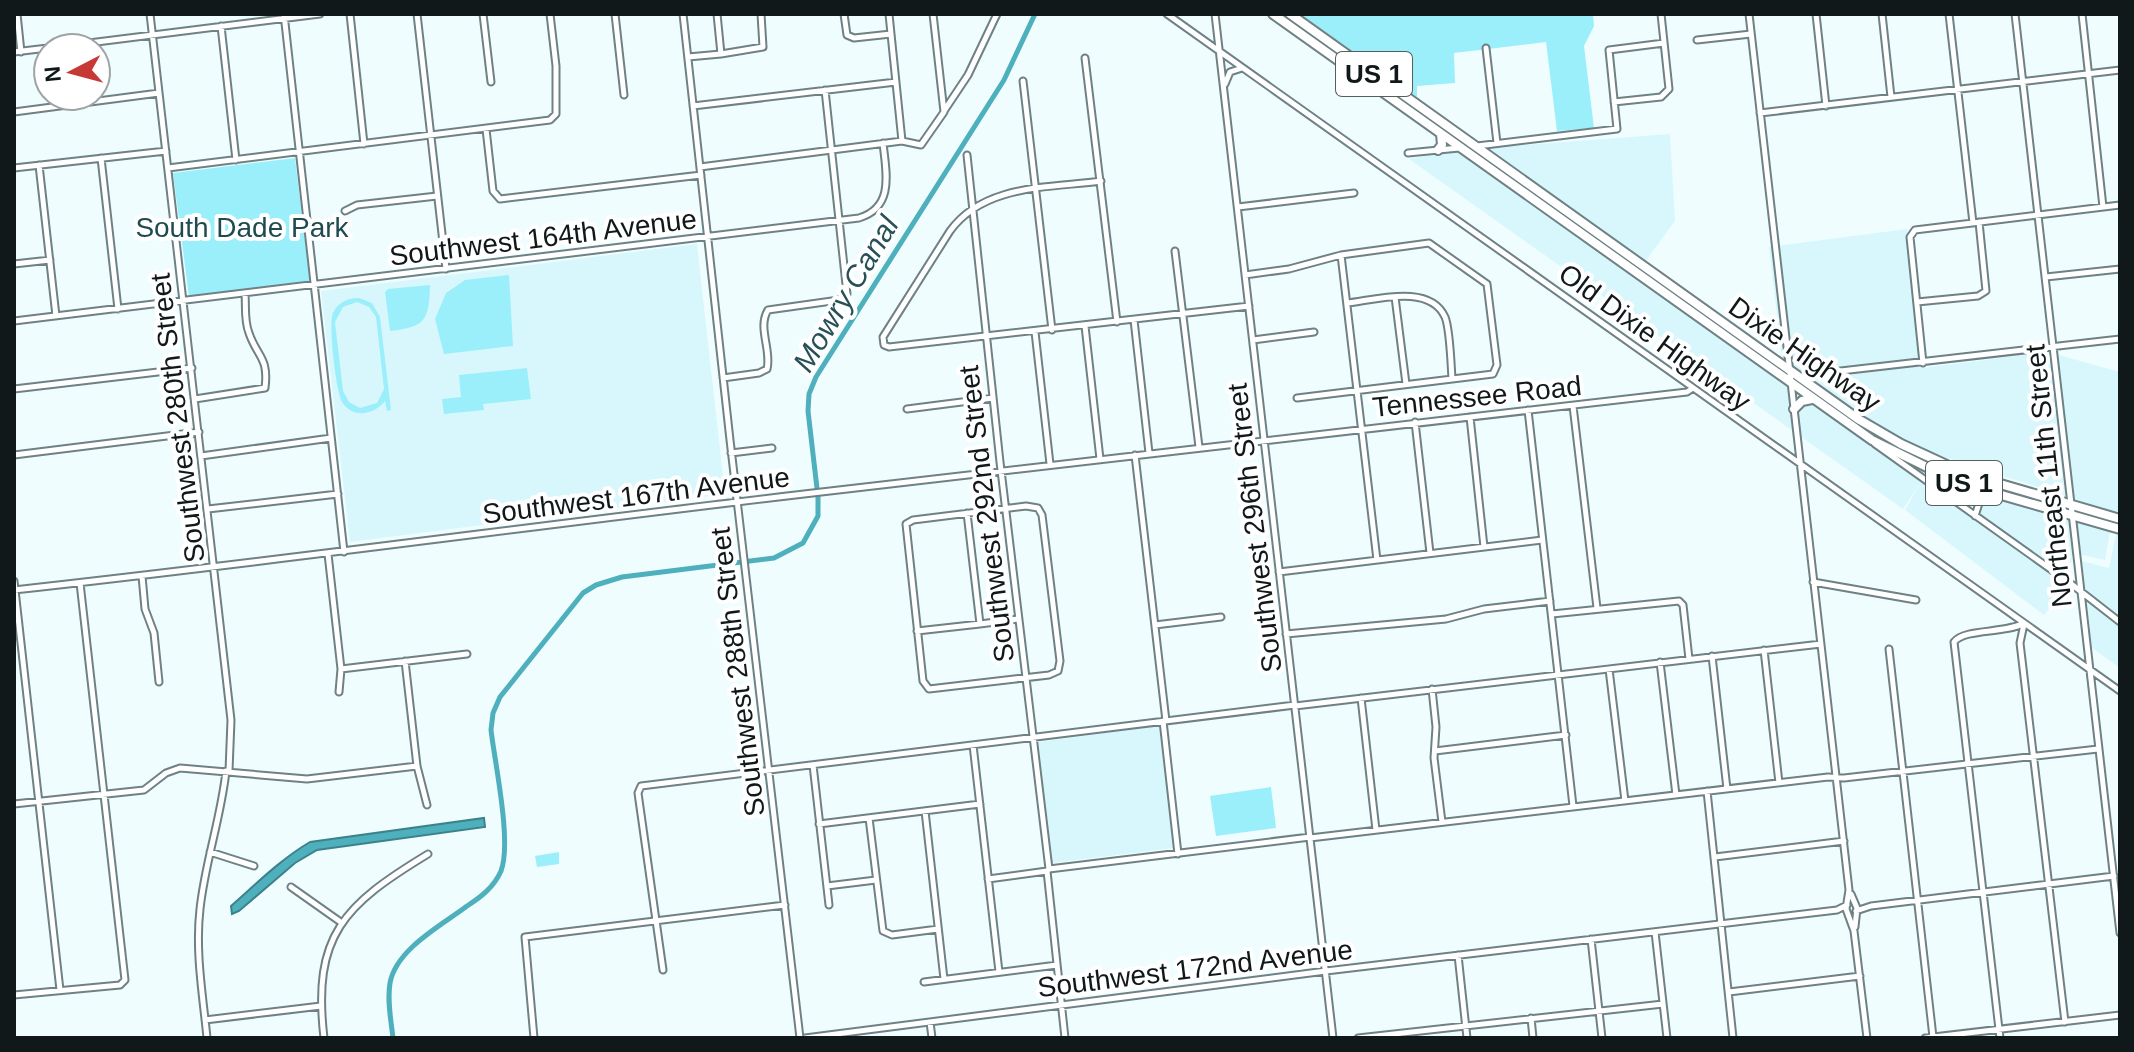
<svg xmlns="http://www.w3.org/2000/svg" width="2134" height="1052" viewBox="0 0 2134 1052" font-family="Arial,sans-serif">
	<rect width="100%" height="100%" fill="#f0fdff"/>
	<path fill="#d8f7fc" d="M 1670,134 L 1675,221 L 1634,277 L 1785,385 L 1769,247 L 1907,229 L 1922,368 L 2048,352 L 2120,372 L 2120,514 L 1935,454 L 1922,480 L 1927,472 L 1974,492 L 2110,532 L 2105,560 L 2073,553 L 2067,585 L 2044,615 L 1905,510 L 1920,483 L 1903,509 L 1409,159 L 1457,150 Z
		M 697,244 L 725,494 L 350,542 L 321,291 Z
		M 2116,534 L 2120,535 L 2120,668 L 2092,648 L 2082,561 L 2109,568 Z
		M 1159,726 L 1173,848 L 1052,863 L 1038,742 Z"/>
	<path fill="#9beffa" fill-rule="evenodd" d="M 1300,14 L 1593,14 L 1594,26 L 1584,46 L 1594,128 L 1557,131 L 1546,42 L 1454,53 L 1455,83 L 1417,86 L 1417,97 Z
		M 295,158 L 310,282 L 189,297 L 173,173 Z
		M 509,275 L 513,346 L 444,354 L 435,319 L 446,293 L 465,280 Z
		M 430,285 C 429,320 426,327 390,331 L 385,292 L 388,289 Z
		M 359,298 L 372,303 L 380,317 L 391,410 L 387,411 L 385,401 C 374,415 353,419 342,402 C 336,391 328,324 333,313 C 338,302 348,298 359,298 ZM 357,302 L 369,307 L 376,317 L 384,389 L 377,403 L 360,408 L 349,402 L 343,391 L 335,322 L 343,307 Z
		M 527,368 L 531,399 L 483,404 L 484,410 L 444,414 L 442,399 L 461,397 L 459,375 Z
		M 1271,787 L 1276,828 L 1216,836 L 1210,796 Z
		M 559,852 L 559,864 L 537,867 L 535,856 Z"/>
	<path fill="#4eb0bc" stroke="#3b828b" stroke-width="2" d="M 484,818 L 485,827 L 317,850 L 295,863 L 239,911 L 232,914 L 231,906 C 256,884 281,859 310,842 Z"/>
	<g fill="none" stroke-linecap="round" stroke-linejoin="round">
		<path stroke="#4eb0bc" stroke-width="5" d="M 393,1038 C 391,1020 387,1001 390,983 C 396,949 442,925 467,906 C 481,897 494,887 501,871 C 512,842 495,764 491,730 L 493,713 L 500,697 L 583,593 L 596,585 L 622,577 L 774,558 L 803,543 L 818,516 L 818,497 L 808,411 L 809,394 L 816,377 L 1004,80 L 1035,14"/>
		<g stroke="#6e8184" stroke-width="9">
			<path id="minor" d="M 17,14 L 21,52
				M 150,14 L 231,720 L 229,771
				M 284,14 L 344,552
				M 350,14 L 364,144
				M 417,14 L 446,269
				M 483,14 L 491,82
				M 615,14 L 624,95
				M 683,14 L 730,440 L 800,1038
				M 844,14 L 847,35 L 854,38 L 891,34 L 889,14
				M 1167,14 L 2120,691
				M 1215,14 L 1333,1038
				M 1749,14 L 1849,890 L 1846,909 L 1854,931 L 1867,1038
				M 1816,14 L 1826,106
				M 1882,14 L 1891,97
				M 1949,14 L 1973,223
				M 2015,14 L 2120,933
				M 2082,14 L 2103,207
				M 221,26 L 236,160
				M 891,34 L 902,141 L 921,145 L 944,112 L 933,14
				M 1697,40 L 1751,34
				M 49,48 L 320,14
				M 1486,48 L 1497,143
				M 14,52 L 48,48
				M 721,54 L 763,47 L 761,14
				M 688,57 L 721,54 L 717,14
				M 1085,58 L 1117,322
				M 1023,81 L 1052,330
				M 1225,84 L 1230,72 L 1242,68
				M 1614,102 L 1661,97 L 1669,89 L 1661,14
				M 693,106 L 896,82
				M 944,111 L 968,75 L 997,14
				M 14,112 L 159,93
				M 1760,113 L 2120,70
				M 486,129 L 493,191 L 500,199 L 701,175
				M 1477,146 L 1617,129 L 1609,50 L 1664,43
				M 1408,153 L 1459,148
				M 967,155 L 1000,462 L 1049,869
				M 101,158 L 118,309
				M 39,165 L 56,316
				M 700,167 L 902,141
				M 14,168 L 166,151
				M 168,168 L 550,120 L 556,114 L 556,66 L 550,14
				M 1101,181 C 1049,188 984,184 950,231 L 883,337 L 884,345 L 889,347 L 1249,306
				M 1238,207 L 1354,193
				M 345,211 L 357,205 L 437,196
				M 1175,251 L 1199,447
				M 1341,255 L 1377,560
				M 14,264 L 50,260
				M 1245,275 L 1289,269 L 1341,255 L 1429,243 L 1487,284 L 1497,365 L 1493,374 L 1297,398
				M 2046,277 L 2120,269
				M 1395,297 L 1406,384
				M 1917,302 L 1978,296 L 1986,291 L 1979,222
				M 1347,303 C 1375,300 1430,283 1445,317 C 1450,329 1451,364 1452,379
				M 1134,320 L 1149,453
				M 14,321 L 859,218 C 895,207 886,172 883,143
				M 1085,326 L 1100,459
				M 1035,332 L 1050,464
				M 1253,340 L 1314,332
				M 1923,363 L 1910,237 L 1915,230 L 2120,205
				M 723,378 L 759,373 L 767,369 C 772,351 757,327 768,310 L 839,300 L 847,294 L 825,90
				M 1800,379 L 1832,372 L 2120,339
				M 14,389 L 192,368
				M 195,399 L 265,388 C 269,357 257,357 249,333 C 244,321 246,306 245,294
				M 1573,406 L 1597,608
				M 907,409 L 993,398
				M 1528,410 L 1573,806
				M 1470,417 L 1484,547
				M 1415,422 L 1430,553
				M 1875,444 L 2070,583 L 2120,622
				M 731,453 L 772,448
				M 14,455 L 199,432
				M 1135,455 L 1166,721
				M 201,456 L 331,438
				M 1026,506 L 1038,508 L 1042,515 L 1060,661 L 1058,671 L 1049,675 L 929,689 L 923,681 L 906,524 L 913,520 Z
				M 208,509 L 338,494
				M 1975,516 L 1986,481
				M 328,554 L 341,669 L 339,692
				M 1279,572 L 1542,540
				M 142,576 L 145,609 L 154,633 L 159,682
				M 14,581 L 60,990
				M 1813,582 L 1916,600
				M 14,590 C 278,561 540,525 804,494 C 1098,458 1393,428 1687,392 L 1693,388
				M 1552,614 L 1679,601 L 1683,605 L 1689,659
				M 980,624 L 1018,619
				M 2024,624 L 2020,643 L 2065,1022
				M 1155,625 L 1221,617
				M 917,631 L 980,624 L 967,513
				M 1286,634 L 1446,619 L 1484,609 L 1550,601
				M 1889,649 L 1933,1037
				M 1764,650 L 1779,783
				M 1712,656 L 1727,789
				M 405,661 L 417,766 L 427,805
				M 1660,662 L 1676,795
				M 341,669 L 467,654
				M 1609,669 L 1625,801
				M 1432,689 L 1436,727 L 1434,758 L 1442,822
				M 1361,698 L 1376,830
				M 1295,706 L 1821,644
				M 1163,721 L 1178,854
				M 973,745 L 999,972
				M 1435,751 L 1566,735
				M 813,765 L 829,905
				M 1707,791 L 1733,1038
				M 14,804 L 144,790 L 166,773 L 180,768 L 307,779 L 417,766
				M 925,811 L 944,979
				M 869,818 L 883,931 L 892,935 L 938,929
				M 819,824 L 980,804
				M 1310,838 L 1828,777 L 1844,778 L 2098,749
				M 210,852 L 254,866
				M 1715,857 L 1844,841
				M 1047,871 L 1065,1038
				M 988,879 L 1047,871 L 1049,869 L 1310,837
				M 827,886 L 876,880
				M 291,887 L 342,923
				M 1851,894 L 1857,908 L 1855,927
				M 1856,911 L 1871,906 L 2114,876
				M 1655,932 L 1667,1038
				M 1591,939 L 1602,1038
				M 1458,955 L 1467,1038
				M 663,970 L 638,793 L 641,786 L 1295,705
				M 924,982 L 1057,965
				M 1729,992 L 1860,976
				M 14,995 L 120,985 L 125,980 L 80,583
				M 1531,1018 L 1533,1038
				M 205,1020 L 321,1006
				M 930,1022 L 932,1038
				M 207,1038 C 203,996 195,952 200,909 C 205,862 221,818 226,771
				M 324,1038 C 312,935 344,905 428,854
				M 534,1038 L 525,937 L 785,905
				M 805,1038 L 1326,971 L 1837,910 L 1847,905
				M 1358,1038 L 1663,1004
				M 1925,1038 L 2120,1015
				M 2000,1038 L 1954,642 C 1965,628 2005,634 2024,623"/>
		</g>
		<g stroke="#6e8184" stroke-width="12">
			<path id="highway" d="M 1273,14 L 1872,440 L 1941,474 L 1984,490 L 2120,529
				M 1290,14 L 1858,419 L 1901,444 L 1966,474 L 2120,519
				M 1438,150 L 1442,145 L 1441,134
				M 1794,409 L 1802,401 L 1812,399"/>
		</g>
		<use href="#minor" stroke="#fff" stroke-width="5"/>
		<use href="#highway" stroke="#fff" stroke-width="8"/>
	</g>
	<g text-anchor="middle" stroke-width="8" stroke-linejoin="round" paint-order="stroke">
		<g fill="#fff" stroke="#585d5e" stroke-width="2">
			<rect x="1336" y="52" width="76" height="44" rx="6"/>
			<rect x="1926" y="461" width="76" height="44" rx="6"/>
		</g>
		<g font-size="26" font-weight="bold" fill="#101819">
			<text x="1374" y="83">US 1</text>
			<text x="1964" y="492">US 1</text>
		</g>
		<g font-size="28" fill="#1e4a50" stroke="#fff">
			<text x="242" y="237">South Dade Park</text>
		</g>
		<g font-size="28" fill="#101819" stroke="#fff">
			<text transform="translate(543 237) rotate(-7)" y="10">Southwest 164th Avenue</text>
			<text transform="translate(1655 337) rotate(36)" y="10">Old Dixie Highway</text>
			<text transform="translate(1805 354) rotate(35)" y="10">Dixie Highway</text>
			<text transform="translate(1477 396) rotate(-6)" y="10">Tennessee Road</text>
			<text transform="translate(177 418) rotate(-97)" y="10">Southwest 280th Street</text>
			<text transform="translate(2048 476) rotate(-96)" y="10">Northeast 11th Street</text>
			<text transform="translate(636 495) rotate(-7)" y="10">Southwest 167th Avenue</text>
			<text transform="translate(986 514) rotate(-97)" y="10">Southwest 292nd Street</text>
			<text transform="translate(1254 528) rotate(-97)" y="10">Southwest 296th Street</text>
			<text transform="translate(737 672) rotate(-97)" y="10">Southwest 288th Street</text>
			<text transform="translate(1195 968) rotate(-7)" y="10">Southwest 172nd Avenue</text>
		</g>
		<g font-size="30" font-style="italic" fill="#265157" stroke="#fff">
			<text transform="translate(846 294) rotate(-59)" y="10">Mowry Canal</text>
		</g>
	</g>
	<rect width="2134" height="1052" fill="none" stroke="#101819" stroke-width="32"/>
	<g transform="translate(72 72) rotate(264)"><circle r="38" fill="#ffffff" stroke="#9fa3a3" stroke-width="2"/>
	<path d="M0-6L14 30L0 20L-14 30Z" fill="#c73934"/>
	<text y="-12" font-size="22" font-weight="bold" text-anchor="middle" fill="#101819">N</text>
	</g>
</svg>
